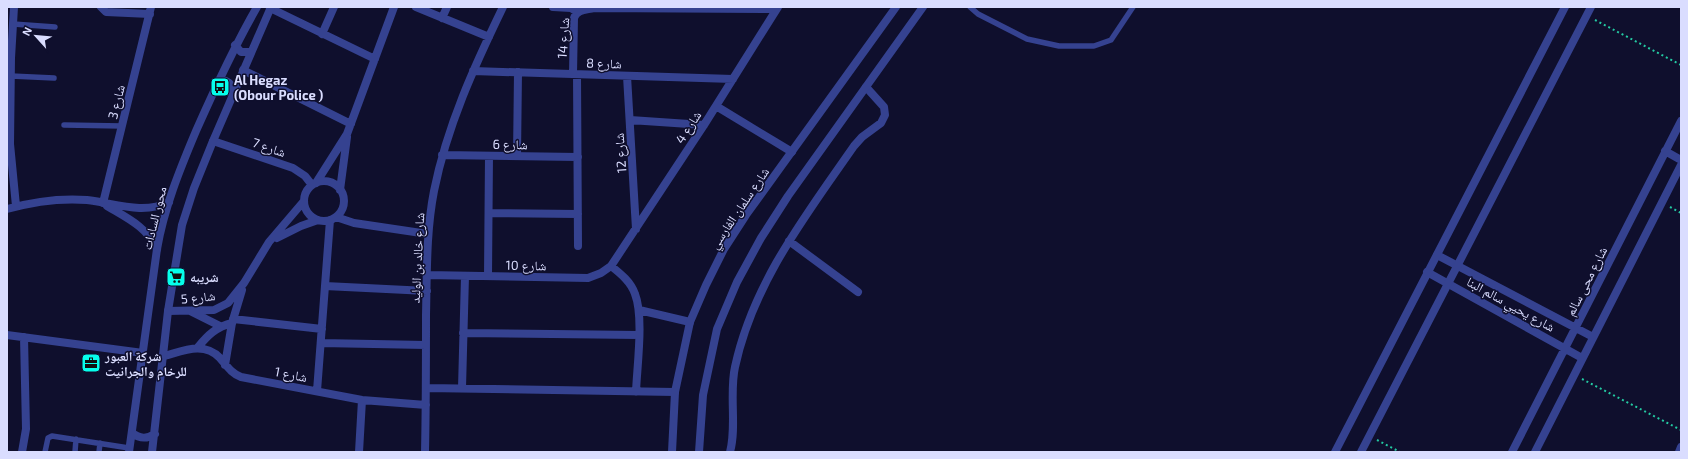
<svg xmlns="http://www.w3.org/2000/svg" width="1688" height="459" viewBox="0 0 1688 459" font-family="'Exo 2','Noto Naskh Arabic',sans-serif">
	<rect width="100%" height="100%" fill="#0f0f2d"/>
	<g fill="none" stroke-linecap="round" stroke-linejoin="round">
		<path stroke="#24caa2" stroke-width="2" stroke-dasharray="2 3" stroke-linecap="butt" d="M 1595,20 L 1681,65
			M 1670,207 L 1681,213
			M 1582,379 L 1681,430
			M 1377,440 L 1400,452"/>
		<path stroke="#354290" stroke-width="5.5" d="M 970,7 L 978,14 L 1027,39 L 1059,46 L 1094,46 L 1111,40 L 1133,7
			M 13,24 L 55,27
			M 11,76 L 54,78
			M 64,125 L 122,126
			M 45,452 L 48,438 L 52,436 L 129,448
			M 75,452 L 76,439
			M 99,452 L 100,443"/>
		<path stroke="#354290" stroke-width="8" d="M 14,7 L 11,58 L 10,144 L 16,206
			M 101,7 L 106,12 L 150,14
			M 416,7 L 489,37
			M 553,7 L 571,8 L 577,12
			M 270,8 L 375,59
			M 442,18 L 447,7
			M 322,34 L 334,7
			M 243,70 L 351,124
			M 473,71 L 733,79
			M 573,74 L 574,18 C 577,9 586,10 594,8 L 776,9
			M 577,74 L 578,246
			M 627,76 L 636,229
			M 716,106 L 792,152
			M 630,120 L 704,125
			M 213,141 L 293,168 L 305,176 L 312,185
			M 1665,151 L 1681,160
			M 442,155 L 578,157
			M 517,156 L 518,72
			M304 201a20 20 0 1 1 40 0a20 20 0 1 1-40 0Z
			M 316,183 L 347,134 L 394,7
			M 340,190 L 347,137
			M 103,203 L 151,7
			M 107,206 C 127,218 147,227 157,249
			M 7,209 C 32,202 61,198 87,200 C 114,203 143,215 169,202
			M 489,213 L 578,214
			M 336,217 L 354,223 L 428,234
			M 277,238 L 301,226 L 318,220
			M 789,241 L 858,292
			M 1437,255 L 1593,337
			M 611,266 C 621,274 631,282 635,294 C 644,317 637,366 636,392
			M 1427,272 L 1582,358
			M 427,275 L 588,278 L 601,273 L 611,266 L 704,125 L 778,7
			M 488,276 L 489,156
			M 325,286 L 427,291
			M 639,310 L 690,322
			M 168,311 L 214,310 L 228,303 L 244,283 L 269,242 L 304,201
			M 190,311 L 220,326
			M 233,319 L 322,329
			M 463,333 L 639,335
			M 7,335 L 143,353
			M 321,343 L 426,345
			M 198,347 C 208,335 216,327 232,323
			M 164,356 C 183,351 204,341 220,358 C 227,366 231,373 241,377 L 362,400 L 426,405
			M 225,365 L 232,323 L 242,290
			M 426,388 L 675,392
			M 462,388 L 465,276
			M 317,391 L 330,220
			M 22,452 L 26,429 L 24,337
			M 359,452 L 362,400
			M 425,452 C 426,406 426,361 426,315 C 427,274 426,232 434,191 C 447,126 474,67 503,7
			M 730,452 C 737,427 729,393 735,367 C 753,283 806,215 854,146 L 862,137 L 881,123 L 885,115 L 884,107 L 866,87
			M 1512,452 L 1681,121
			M 1535,452 L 1681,165
			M 1679,452 L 1681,447"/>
		<path stroke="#354290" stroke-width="8" d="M 235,45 L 241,52 L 251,52
			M 218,81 C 227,79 233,83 232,93
			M 132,433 C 140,439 147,439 155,434
			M 129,452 L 157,249 C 164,208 180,169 196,131 C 215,88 234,47 257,7
			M 152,452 L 168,311 L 182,225 L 194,188 L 213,141 L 271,7
			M 672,452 L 675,392 L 690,322 L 706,285 L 724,249 L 746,215 L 896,7
			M 699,452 L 703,395 L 717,329 L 737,282 L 761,238 L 788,196 L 923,7
			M 1335,452 L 1565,7
			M 1361,452 L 1591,7"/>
	</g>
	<defs>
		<g id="bus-square" transform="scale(1)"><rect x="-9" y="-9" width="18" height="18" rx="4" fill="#06ffeb" stroke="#0f0f2d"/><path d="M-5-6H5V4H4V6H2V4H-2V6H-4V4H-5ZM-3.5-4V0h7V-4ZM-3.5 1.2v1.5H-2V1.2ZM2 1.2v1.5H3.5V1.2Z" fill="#111"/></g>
		<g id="supermarket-square" transform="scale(1)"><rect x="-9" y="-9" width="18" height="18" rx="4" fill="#06ffeb" stroke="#0f0f2d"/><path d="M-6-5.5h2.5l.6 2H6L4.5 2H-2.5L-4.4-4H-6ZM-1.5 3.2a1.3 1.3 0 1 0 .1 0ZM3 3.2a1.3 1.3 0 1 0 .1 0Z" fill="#111"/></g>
		<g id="office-square" transform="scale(1)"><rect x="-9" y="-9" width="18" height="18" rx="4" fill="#06ffeb" stroke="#0f0f2d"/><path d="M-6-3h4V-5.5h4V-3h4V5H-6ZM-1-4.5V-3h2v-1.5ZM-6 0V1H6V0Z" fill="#111"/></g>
	</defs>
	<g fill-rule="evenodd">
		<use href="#bus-square" x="220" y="87"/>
		<use href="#supermarket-square" x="176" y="277"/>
		<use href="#office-square" x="91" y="363"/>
	</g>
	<g text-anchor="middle" stroke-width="3" stroke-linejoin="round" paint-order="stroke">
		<g font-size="13" fill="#daddff" stroke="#0f0f2d">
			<text transform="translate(563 38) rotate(-86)" y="5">شارع 14</text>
			<text transform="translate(604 63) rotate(2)" y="5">شارع 8</text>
			<text transform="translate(116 102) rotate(-76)" y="5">شارع 3</text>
			<text transform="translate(688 127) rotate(-57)" y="5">شارع 4</text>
			<text transform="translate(510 144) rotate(1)" y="5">شارع 6</text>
			<text transform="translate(269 147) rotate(19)" y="5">شارع 7</text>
			<text transform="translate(620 153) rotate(-94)" y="5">شارع 12</text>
			<text transform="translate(739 208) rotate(-56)" y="5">شارع سلمان الفارسي</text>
			<text transform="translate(154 218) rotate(-76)" y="5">محور السادات</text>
			<text transform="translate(417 258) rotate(-87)" y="5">شارع خالد بن الوليد</text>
			<text transform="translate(526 265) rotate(1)" y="5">شارع 10</text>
			<text transform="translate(1586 281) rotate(-63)" y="5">شارع محى سالم</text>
			<text transform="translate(198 297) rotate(-6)" y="5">شارع 5</text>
			<text transform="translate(1511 304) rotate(29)" y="5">شارع يحيي سالم البنا</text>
			<text transform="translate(291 374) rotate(11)" y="5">شارع 1</text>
		</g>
		<g font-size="13" font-weight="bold" fill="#daddff" stroke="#0f0f2d" text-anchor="start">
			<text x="234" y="85">Al Hegaz<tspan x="234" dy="15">(Obour Police )</tspan></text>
			<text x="190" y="282">شريبه</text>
			<text x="105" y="361">شركة العبور<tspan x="105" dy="15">للرخام والجرانيت</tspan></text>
		</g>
	</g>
	<rect width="1688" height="459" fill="none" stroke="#daddff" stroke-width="16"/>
	<g transform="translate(36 36) rotate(297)" stroke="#0f0f2d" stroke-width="3" paint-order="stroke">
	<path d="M0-3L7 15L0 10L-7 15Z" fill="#daddff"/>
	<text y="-6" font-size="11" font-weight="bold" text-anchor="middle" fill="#daddff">N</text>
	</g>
</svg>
